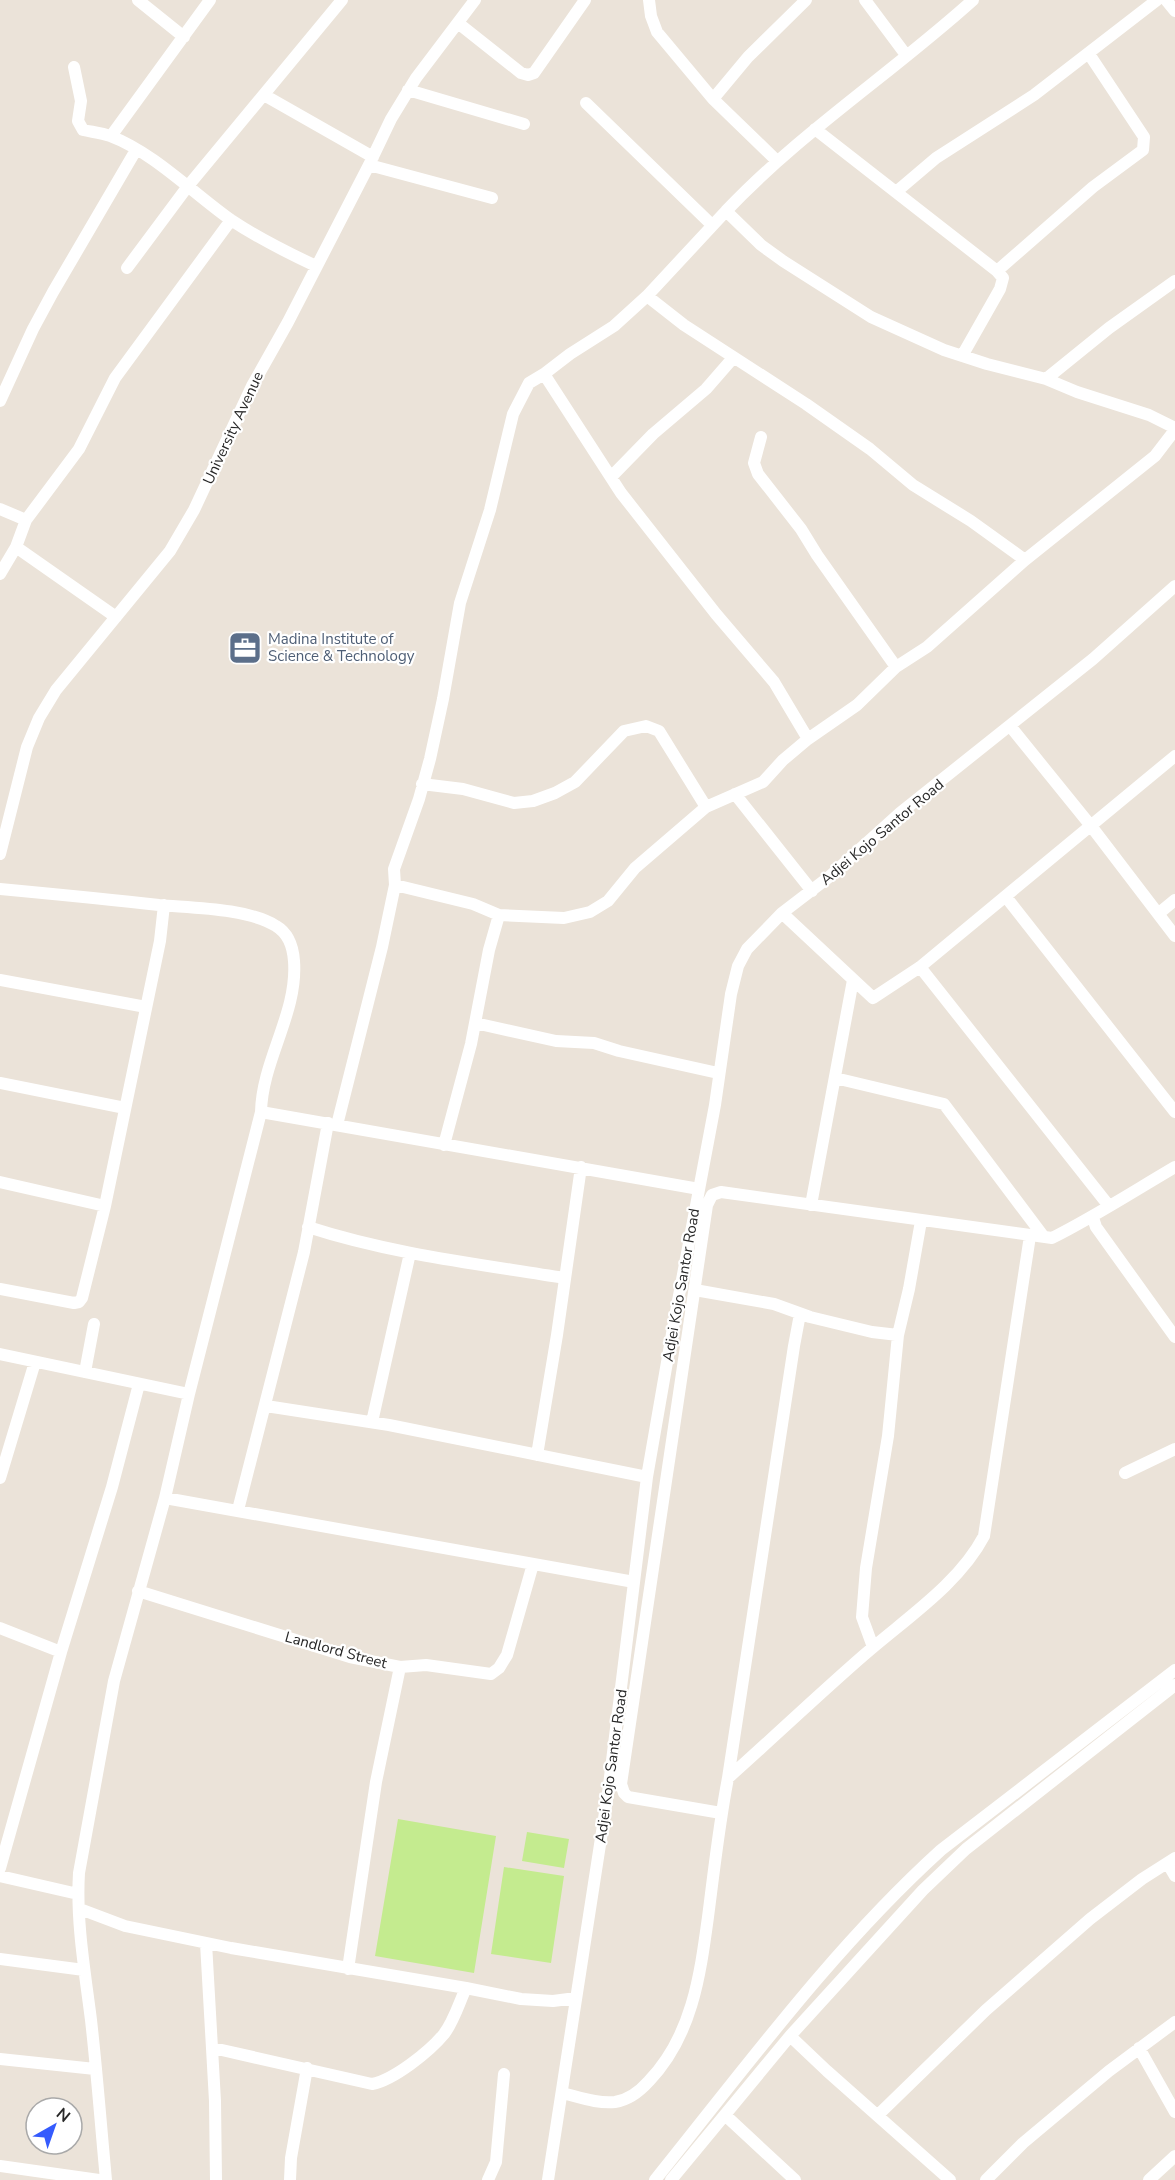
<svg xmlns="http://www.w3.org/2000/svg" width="1175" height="2180" viewBox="0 0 1175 2180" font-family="'Nunito Sans',sans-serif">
	<rect width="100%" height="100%" fill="#ebe3d9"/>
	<path fill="#c4eb8f" d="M 398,1819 L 496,1836 L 474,1973 L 375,1956 Z
		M 527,1832 L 569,1839 L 564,1868 L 522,1861 Z
		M 504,1867 L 564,1876 L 551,1963 L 491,1954 Z"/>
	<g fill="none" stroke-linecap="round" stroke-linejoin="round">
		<path stroke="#fff" stroke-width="12" d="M 138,0 L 184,37
			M 649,0 L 651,16 L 657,32 L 713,99 L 777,161
			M 865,0 L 906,55
			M 1166,0 L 1175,11
			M 458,23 L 521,73 L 528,75 L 534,73 L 585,0
			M 74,67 L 81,101 L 78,121 L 83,130 C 92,132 102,133 110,136 C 153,152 194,194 231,220 C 258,238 286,252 316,266
			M 408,90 L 524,124
			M 264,95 L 373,157
			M 713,99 L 748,57 L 806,0
			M 586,103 L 712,225
			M 815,129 L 997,271 L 1003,278 L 1000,289 L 962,356
			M 111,136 L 210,0
			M 369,165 L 492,198
			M 896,192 L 936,158 L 1034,95 L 1157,0
			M 726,211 C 801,132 892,73 973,0
			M 127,268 L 188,186 L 342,0
			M 997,271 L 1093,187 L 1143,150 L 1144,137 L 1089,54
			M 647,296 L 684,325 L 806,404 L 870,449 L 913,485 L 971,521 L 1025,560
			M 1046,379 L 1109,328 L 1175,281
			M 0,401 L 33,329 L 53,292 L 136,150
			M 761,437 L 754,463 L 758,474 L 801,529 L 817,555 L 896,667
			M 612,476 L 653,434 L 706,389 L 733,358
			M 0,509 L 26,520
			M 16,547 L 116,617
			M 0,574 L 16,547 L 26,520 L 79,449 L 115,378 L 231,220
			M 1010,726 L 1091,826 L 1175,936
			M 808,739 L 774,682 L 716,614 L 621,493 L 544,374 L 570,354 L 614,326 L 647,296 L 726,211 L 761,245 L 783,261 L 871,317 L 944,350 L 987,364 L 1046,379 L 1077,392 L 1149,415 L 1175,428
			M 422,784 L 463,789 L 514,803 L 533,801 L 555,793 L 575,782 L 624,731 L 646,726 L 659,731 L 706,807
			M 735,794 L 812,891
			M 0,854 L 27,747 L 39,718 L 56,690 L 170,551 L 194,510 L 252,386 L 288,322 L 369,165 L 391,119 L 416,78 L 475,0
			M 395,885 L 473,904 L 499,915
			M 0,889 C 53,894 106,899 159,905 C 193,908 247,908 276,926 C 288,933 293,947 294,961 C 298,1013 262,1060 261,1112 L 189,1394 L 165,1498 L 114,1681 L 79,1873 C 76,1922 85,1972 91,2020 C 97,2073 101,2127 106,2180
			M 1006,897 L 1175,1112
			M 782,913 L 873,998 L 920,967 L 1175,756
			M 1158,914 L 1175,900
			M 920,967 L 1109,1206
			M 0,980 L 146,1007
			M 475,1023 L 556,1041 L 594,1043 L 619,1051 L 718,1073
			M 835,1078 L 944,1104 L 1044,1237
			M 0,1083 L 125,1108
			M 261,1112 L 699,1189
			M 337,1125 L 382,947 L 395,885 L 394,869 L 419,799 L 430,759 L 443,699 L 460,603 L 490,510 L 513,414 L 529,383 L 544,374
			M 444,1145 L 471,1044 L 489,950 L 499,915 L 564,918 L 590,912 L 608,901 L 635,868 L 706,807 L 763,782 L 783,760 L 808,739 L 857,705 L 896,667 L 927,647 L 1025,560 L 1155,456 L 1175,430
			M 0,1182 L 105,1206
			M 811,1205 L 853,980
			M 1093,1218 L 1096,1227 L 1175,1337
			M 308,1227 C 391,1254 479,1264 564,1278
			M 0,1289 L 74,1303 L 79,1302 L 82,1298 L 105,1206 L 160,941 L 164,905
			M 695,1290 L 774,1304 L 810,1317 L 872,1332 L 898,1335
			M 0,1354 L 189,1394
			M 85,1372 L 94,1324
			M 266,1406 L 389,1425 L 647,1477
			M 372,1422 L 410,1253
			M 537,1455 L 557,1335 L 581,1167
			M 1125,1473 L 1175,1449
			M 0,1478 L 35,1362
			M 165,1498 L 634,1582
			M 238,1510 L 304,1252 L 328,1123
			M 138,1591 L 350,1657 L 400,1667 L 426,1665 L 491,1674 L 499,1668 L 507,1655 L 533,1564
			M 0,1628 L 61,1652
			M 873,1647 L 862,1617 L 866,1568 L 888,1436 L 898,1335 L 909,1289 L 921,1221
			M 728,1778 C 774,1737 818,1695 864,1655 C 905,1619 959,1584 984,1536 L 1030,1236
			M 721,1813 L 628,1797 L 624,1793 L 621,1784 L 707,1205 L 712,1195 L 721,1192 L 1052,1238 C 1094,1217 1134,1191 1175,1167
			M 1168,1864 L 1175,1876
			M 0,1868 L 61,1652 L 112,1487 L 139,1384
			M 0,1876 L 78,1894
			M 80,1909 L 125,1926 L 231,1948 L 466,1988 L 521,1999 L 553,2001 L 576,1998
			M 206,1943 L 215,2101 L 216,2180
			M 0,1959 L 84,1970
			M 348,1969 L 376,1782 L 400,1667
			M 790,2036 L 827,2071 L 950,2180
			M 213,2048 L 372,2084 C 394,2080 430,2051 444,2034 C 454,2021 459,2003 466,1988
			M 1139,2048 L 1175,2112
			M 0,2059 L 95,2069
			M 562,2093 C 579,2097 598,2104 615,2102 C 629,2100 640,2091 649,2081 C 692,2036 700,1976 708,1917 C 714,1871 719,1824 728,1778 L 794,1346 L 800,1314
			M 725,2115 L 795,2180
			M 878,2115 L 986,2010 L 1090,1919 L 1142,1879 L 1175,1858
			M 0,2166 L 99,2180
			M 290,2180 L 291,2158 L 307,2068
			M 488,2180 L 496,2162 L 504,2074
			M 548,2180 L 608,1793 L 647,1477 L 674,1322 L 715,1105 L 731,994 L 738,966 L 747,949 L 782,913 L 829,877 L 900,813 L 1093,659 L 1175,586
			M 655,2180 C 746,2067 833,1948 941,1850 L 1175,1670
			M 671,2180 L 790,2036 L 923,1890 L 966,1849 L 1175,1685
			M 986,2180 L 1023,2143 L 1109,2071 L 1175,2022
			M 1149,2180 L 1175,2156"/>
	</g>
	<defs>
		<g id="office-square" transform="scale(1.725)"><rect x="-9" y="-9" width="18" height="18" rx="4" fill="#5c6f8a" stroke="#fff"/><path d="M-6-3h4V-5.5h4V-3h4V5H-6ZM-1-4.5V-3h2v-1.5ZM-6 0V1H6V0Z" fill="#fff"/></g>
	</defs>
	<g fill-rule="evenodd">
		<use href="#office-square" x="245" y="648"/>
	</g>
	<g text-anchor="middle" stroke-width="4.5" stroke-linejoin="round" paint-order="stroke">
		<g font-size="15" fill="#282828" stroke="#fff">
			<text transform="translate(233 428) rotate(-65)" y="5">University Avenue</text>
			<text transform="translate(882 832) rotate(-40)" y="5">Adjei Kojo Santor Road</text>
			<text transform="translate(681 1285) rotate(-80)" y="5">Adjei Kojo Santor Road</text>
			<text transform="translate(336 1650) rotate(15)" y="5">Landlord Street</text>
			<text transform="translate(611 1766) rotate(-82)" y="5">Adjei Kojo Santor Road</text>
		</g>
		<g font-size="15" fill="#4e5e75" stroke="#fff" text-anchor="start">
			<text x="268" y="644">Madina Institute of<tspan x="268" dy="17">Science &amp; Technology</tspan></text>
		</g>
	</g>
	<g transform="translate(54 2126) rotate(40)"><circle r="28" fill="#ffffff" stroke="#a9a9a9" stroke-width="1.5"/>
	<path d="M0-4.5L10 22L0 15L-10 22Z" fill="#355bfd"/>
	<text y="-9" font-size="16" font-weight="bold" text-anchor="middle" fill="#282828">N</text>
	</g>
</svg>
